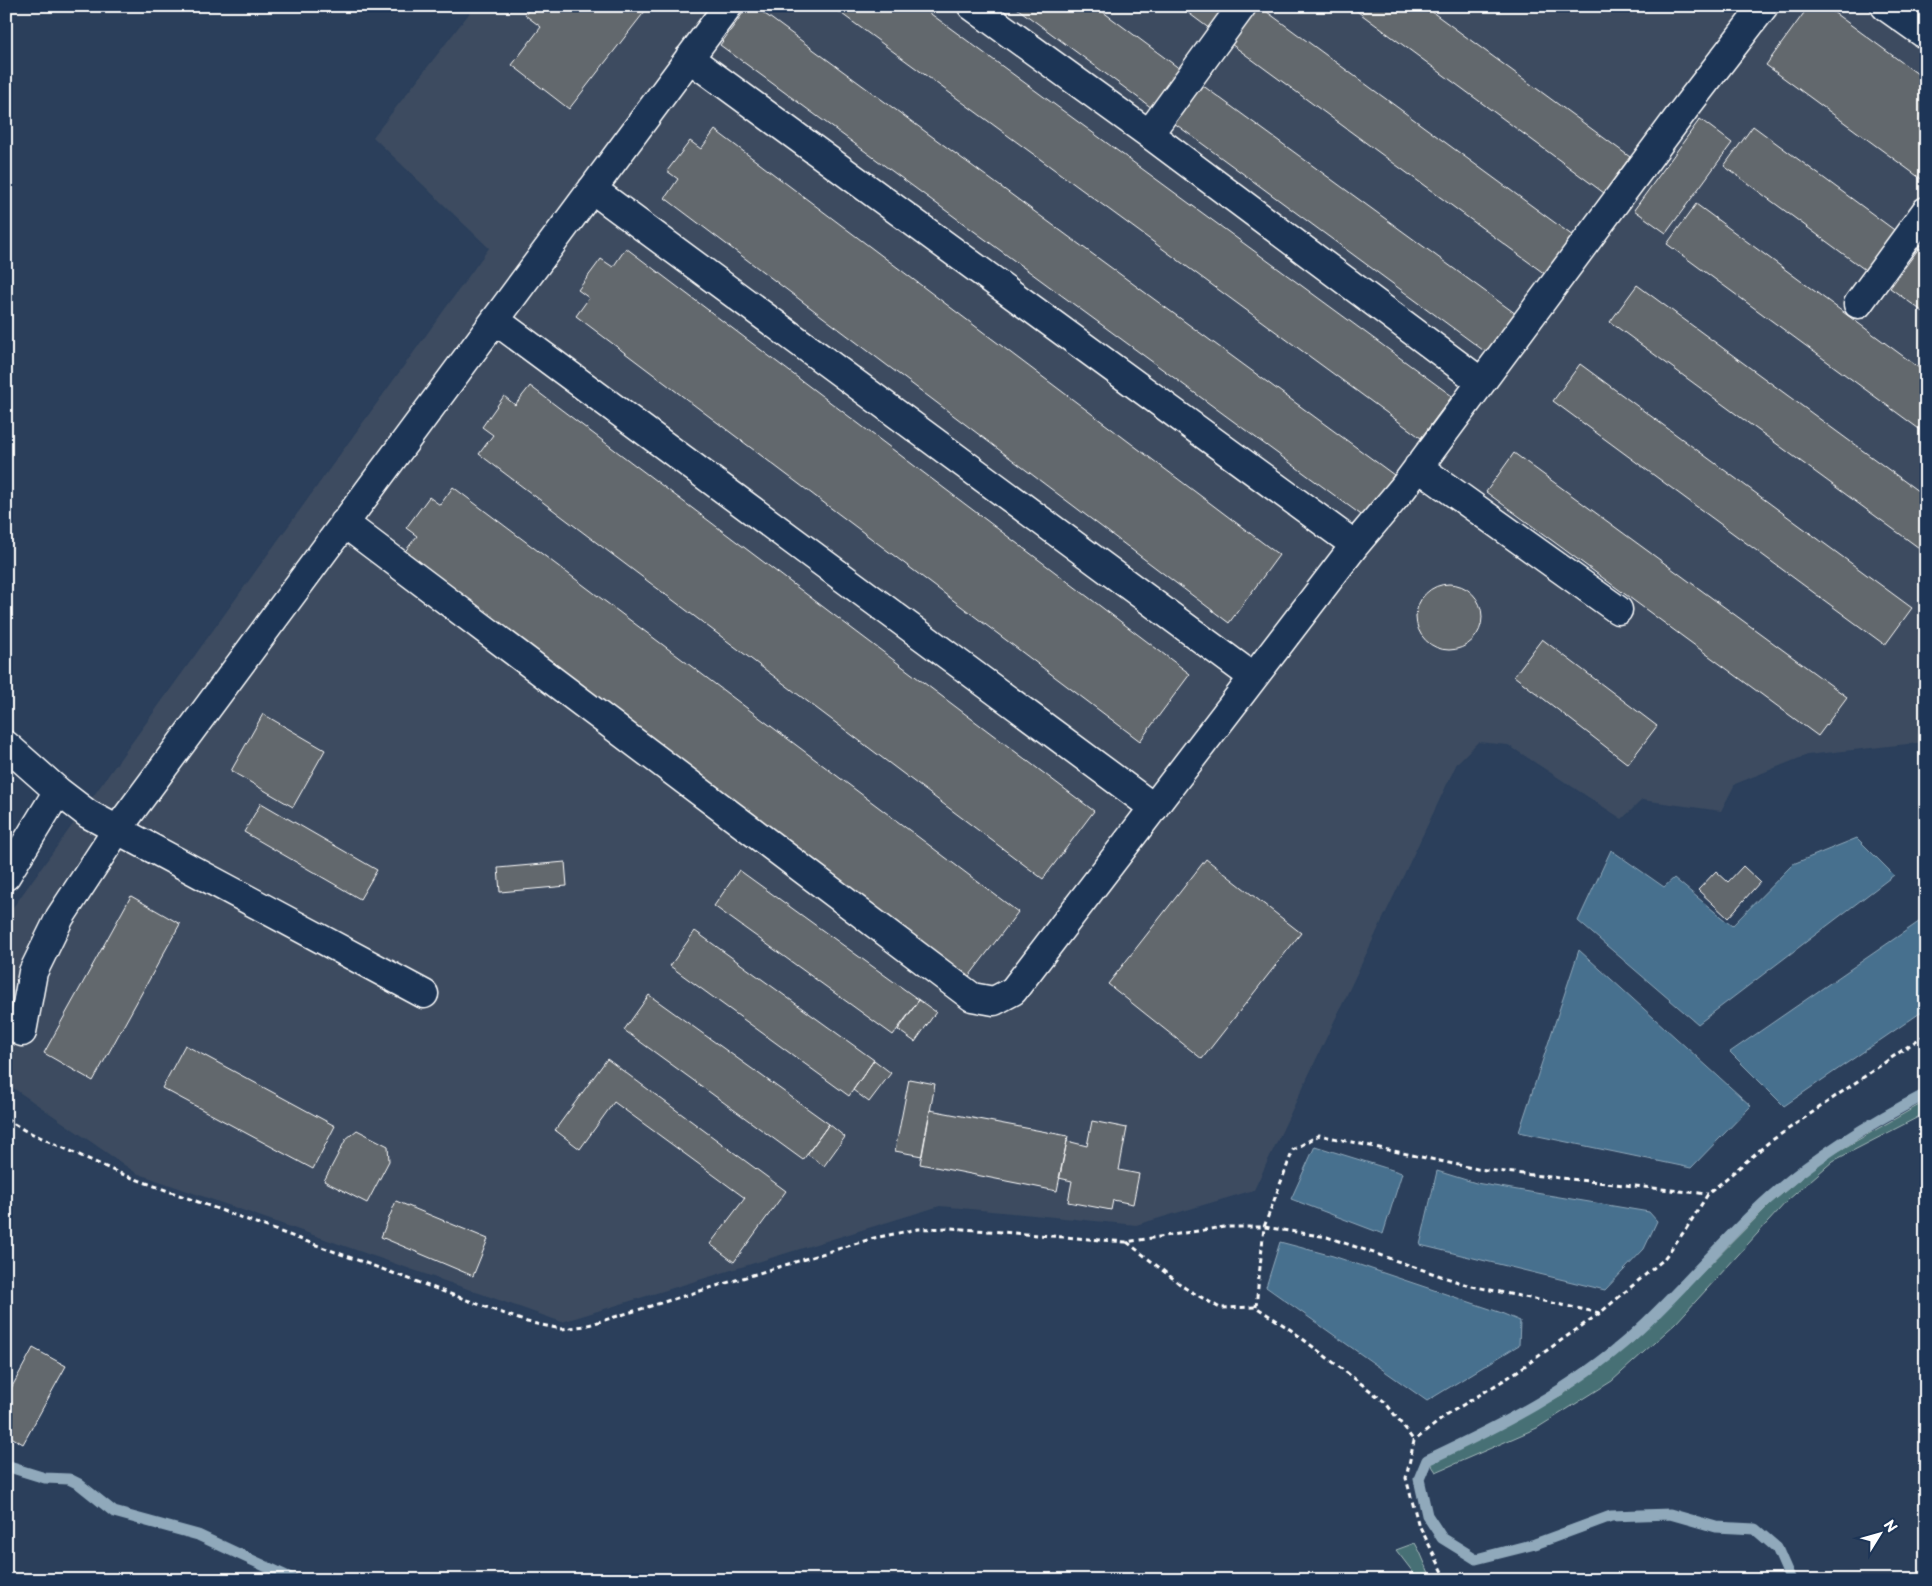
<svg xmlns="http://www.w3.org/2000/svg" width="1932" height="1586" viewBox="0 0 1932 1586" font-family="'Playpen Sans',sans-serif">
	<rect width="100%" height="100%" fill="#2b3f5b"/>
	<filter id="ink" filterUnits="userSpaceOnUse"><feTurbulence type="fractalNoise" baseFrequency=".02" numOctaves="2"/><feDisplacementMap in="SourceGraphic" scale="10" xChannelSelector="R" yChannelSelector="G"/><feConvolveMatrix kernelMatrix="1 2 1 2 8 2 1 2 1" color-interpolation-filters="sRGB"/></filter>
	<g filter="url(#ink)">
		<path fill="#3c4b60" d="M 475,6 L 1926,6 L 1926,742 L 1807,755 L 1735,784 L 1721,811 L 1642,800 L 1622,819 L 1508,745 L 1478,742 L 1457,763 L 1254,1190 L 1136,1225 L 940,1206 L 562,1322 L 136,1173 L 6,1083 L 6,917 L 489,248 L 373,137 Z"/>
		<path fill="#477074" stroke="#a3b8ba" d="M 1926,1101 L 1926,1113 L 1833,1161 L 1788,1200 L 1676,1323 L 1612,1381 L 1537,1428 L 1436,1472 L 1430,1463 L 1494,1432 L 1565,1393 L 1635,1340 L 1771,1203 L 1821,1161 Z
			M 1415,1543 L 1420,1552 L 1432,1580 L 1419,1580 L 1396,1550 Z"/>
		<path fill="#466f8e" stroke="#90a9bb" d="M 1857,838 L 1894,875 L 1698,1024 L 1578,921 L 1611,850 L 1664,887 L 1674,878 L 1732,926 L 1793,864 Z
			M 1926,917 L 1926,1009 L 1784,1106 L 1730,1052 Z
			M 1579,950 L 1751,1106 L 1691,1168 L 1519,1132 Z
			M 1315,1146 L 1402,1173 L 1383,1234 L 1291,1199 Z
			M 1437,1171 L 1476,1183 L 1649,1212 L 1657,1221 L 1644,1249 L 1605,1290 L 1420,1245 Z
			M 1280,1242 L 1333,1256 L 1499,1312 L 1520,1321 L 1519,1345 L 1427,1401 L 1266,1287 Z"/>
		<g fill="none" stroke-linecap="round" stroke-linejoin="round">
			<path stroke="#90a9bb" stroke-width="11" d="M 6,1466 L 45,1478 L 69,1479 L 79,1484 L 114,1512 L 198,1535 L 295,1580
				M 1791,1580 L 1777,1548 L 1755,1529 L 1716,1527 L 1670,1514 L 1611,1516 L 1535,1544 L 1476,1559 L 1442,1538 L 1427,1515 L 1419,1479 L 1427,1460 C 1502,1425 1571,1390 1633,1335 C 1681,1292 1721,1241 1769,1198 C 1816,1156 1870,1123 1926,1094"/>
		</g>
		<path fill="#62686d" stroke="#fff" d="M 532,6 L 649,6 L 569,109 L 512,65 L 541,27 L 525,15 Z
			M 748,6 L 754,6 L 1394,475 L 1364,517 L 720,45 Z
			M 831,6 L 920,6 L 1452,396 L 1421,438 Z
			M 1014,6 L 1095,6 L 1180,69 L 1152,108 Z
			M 1179,6 L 1226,6 L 1210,29 Z
			M 1259,6 L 1573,236 L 1545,274 L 1231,44 Z
			M 1350,6 L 1424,6 L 1630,157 L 1604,193 Z
			M 1809,6 L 1825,6 L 1926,80 L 1924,181 L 1766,65 Z
			M 1202,85 L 1516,314 L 1487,353 L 1174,123 Z
			M 1700,119 L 1732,143 L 1666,233 L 1634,210 Z
			M 1753,126 L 1897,232 L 1868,272 L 1724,166 Z
			M 715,130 L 1279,555 L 1229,623 L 665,198 L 678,179 L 667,171 L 690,141 L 701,149 Z
			M 1696,204 L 1926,373 L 1926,434 L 1667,244 Z
			M 626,248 L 1190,674 L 1140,741 L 576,316 L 589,298 L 578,290 L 601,259 L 613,267 Z
			M 1919,248 L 1926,253 L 1926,314 L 1890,288 Z
			M 1637,285 L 1926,497 L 1926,553 L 1610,322 Z
			M 1580,364 L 1912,608 L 1885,645 L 1553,401 Z
			M 530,386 L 1094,811 L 1043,879 L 479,454 L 493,435 L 482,427 L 504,396 L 515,405 Z
			M 1514,453 L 1847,697 L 1818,736 L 1486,492 Z
			M 453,487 L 1018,912 L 967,979 L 403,554 L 417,536 L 406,528 L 429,497 L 440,505 Z
			M1416 617a33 33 0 1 1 66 0a33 33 0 1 1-66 0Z
			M 1542,639 L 1657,726 L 1628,764 L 1514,676 Z
			M 263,714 L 325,750 L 293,807 L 231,771 Z
			M 261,803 L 377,870 L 360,899 L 244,832 Z
			M 1206,859 L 1301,933 L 1202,1059 L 1108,984 Z
			M 565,862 L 567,886 L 500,892 L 498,868 Z
			M 1743,866 L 1760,882 L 1728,918 L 1698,890 L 1716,871 L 1728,882 Z
			M 739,870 L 919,1000 L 893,1035 L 714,906 Z
			M 131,896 L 180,924 L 93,1081 L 44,1053 Z
			M 695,931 L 874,1060 L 849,1096 L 670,966 Z
			M 649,995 L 829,1124 L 803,1160 L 624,1030 Z
			M 919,1000 L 936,1012 L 915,1042 L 898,1030 Z
			M 185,1045 L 335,1126 L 313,1169 L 162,1088 Z
			M 607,1059 L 786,1191 L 734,1262 L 710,1244 L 745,1198 L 614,1102 L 580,1149 L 555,1130 Z
			M 874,1060 L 891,1073 L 869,1102 L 853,1090 Z
			M 909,1079 L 935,1084 L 922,1156 L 895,1151 Z
			M 930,1110 L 1068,1136 L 1057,1191 L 920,1164 Z
			M 1092,1121 L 1127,1128 L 1119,1170 L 1139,1174 L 1133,1204 L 1113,1200 L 1111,1210 L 1068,1202 L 1072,1181 L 1059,1178 L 1067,1141 L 1087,1146 Z
			M 829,1124 L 845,1137 L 824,1166 L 807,1154 Z
			M 357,1130 L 388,1146 L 389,1161 L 367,1203 L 324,1181 L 346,1139 Z
			M 396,1201 L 488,1239 L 473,1276 L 381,1237 Z
			M 33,1348 L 66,1366 L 23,1444 L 6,1434 L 6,1393 L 8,1394 Z"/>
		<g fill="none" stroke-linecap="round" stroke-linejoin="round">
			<g stroke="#fff" stroke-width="31">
				<path id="minor" d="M 972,6 L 1149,134 L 1481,382
					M 1885,6 L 1926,35
					M 689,58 L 1355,545 L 1403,488 L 1686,107 L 1764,6
					M 1149,134 L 1242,6
					M 592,189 L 1253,677
					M 1858,304 L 1926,211
					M 495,320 L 1154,808
					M 1418,467 L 1618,610
					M 344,523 L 972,997 L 994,1001 L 1013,991 L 1355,545
					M 6,745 L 58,791 L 6,876
					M 58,791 L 88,814 L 424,994
					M 22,1032 L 33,972 L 60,917 L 117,830 L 728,6"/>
			</g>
			<path stroke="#fff" stroke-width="3" stroke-dasharray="5 4" stroke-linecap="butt" d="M 6,1119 L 24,1130 L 119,1173 L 527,1322 L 562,1329 L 585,1326 L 874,1238 L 918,1229 L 951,1228 L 1126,1242 L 1224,1227 L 1264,1227 L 1327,1237 L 1467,1285 L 1600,1313
				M 1127,1242 L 1185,1288 L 1220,1308 L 1256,1307 L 1291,1330 L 1385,1402 L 1414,1441
				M 1256,1307 L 1264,1227 L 1293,1150 L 1319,1135 L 1477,1169 L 1708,1194
				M 1447,1580 L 1418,1523 L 1406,1478 L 1414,1441 L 1448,1414 L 1509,1377 L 1600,1313 L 1663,1260 L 1686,1229 L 1708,1194 L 1768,1143 L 1926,1034"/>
			<use href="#minor" stroke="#1d3557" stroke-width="28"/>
		</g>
	</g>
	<rect width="1932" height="1586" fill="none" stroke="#1d3557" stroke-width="25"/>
	<rect x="12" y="12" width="1907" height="1561" fill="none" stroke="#fff" stroke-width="2" filter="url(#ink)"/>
	<g transform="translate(1880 1534) rotate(53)" stroke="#1d3557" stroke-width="4" paint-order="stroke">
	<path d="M0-4L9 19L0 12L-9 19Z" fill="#ffffff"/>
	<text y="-8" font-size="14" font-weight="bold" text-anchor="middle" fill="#ffffff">N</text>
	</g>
</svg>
